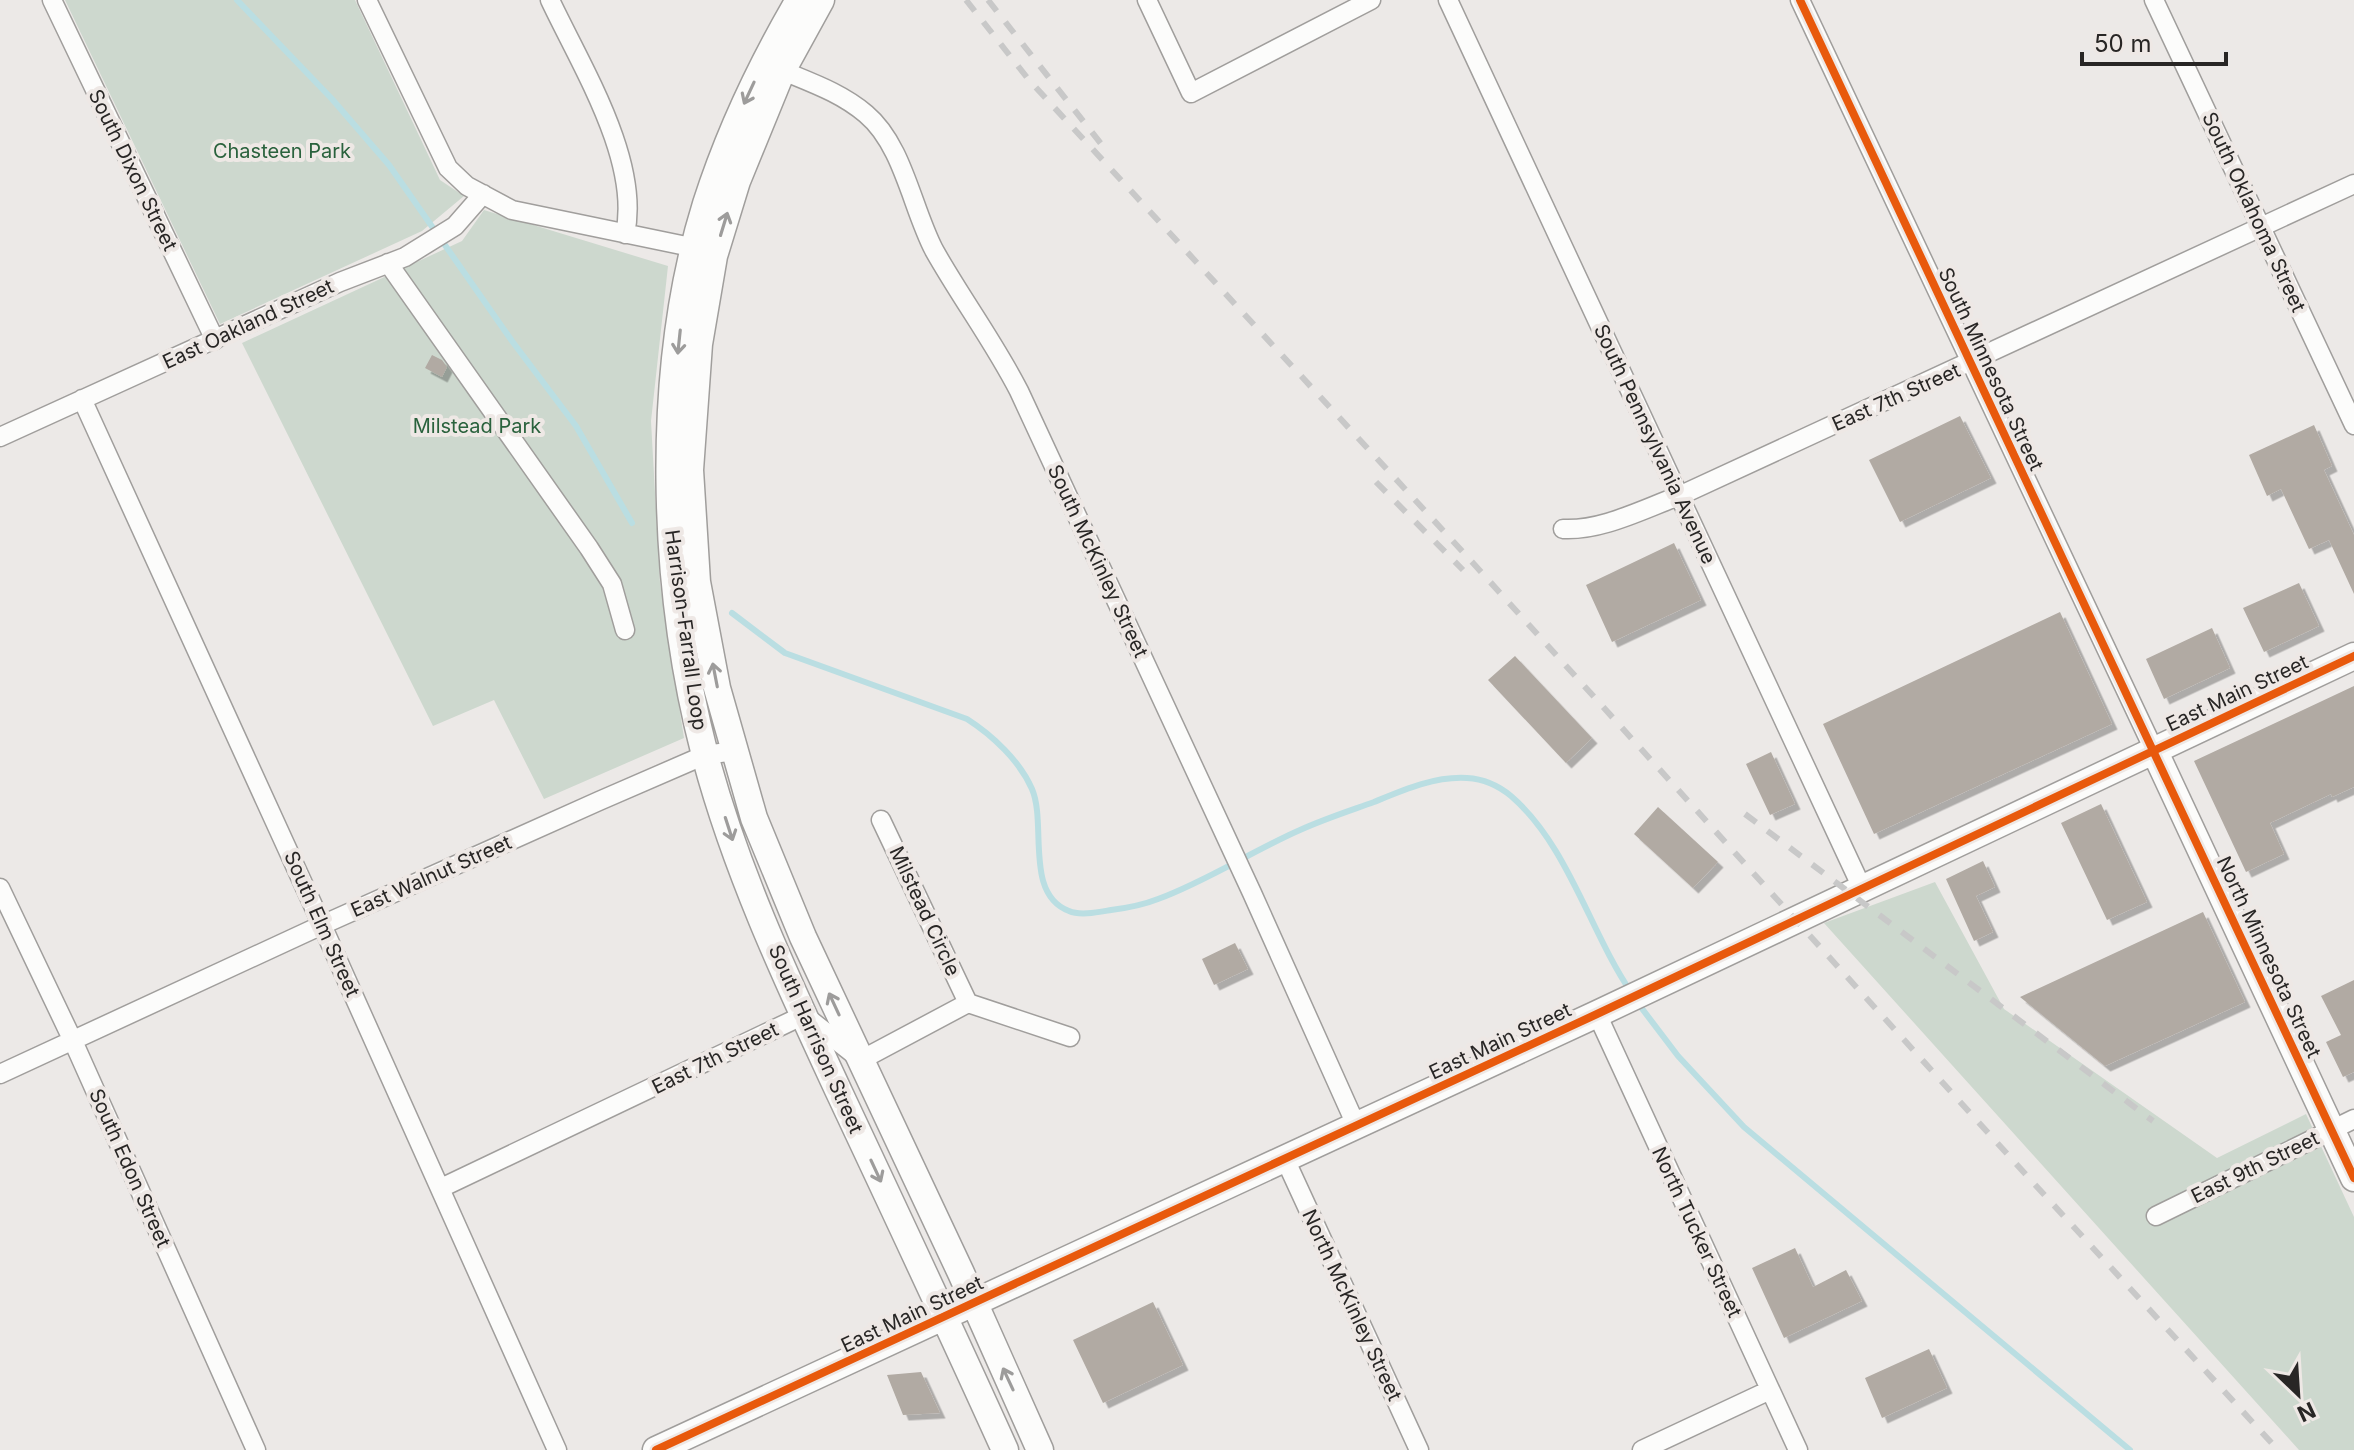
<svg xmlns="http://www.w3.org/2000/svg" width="2354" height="1450" viewBox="0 0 2354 1450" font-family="Inter,sans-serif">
	<defs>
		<filter id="shadow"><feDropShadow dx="5.5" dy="5.5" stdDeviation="0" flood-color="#0004"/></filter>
	</defs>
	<rect width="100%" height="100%" fill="#ece9e7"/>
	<path fill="#cdd8ce" d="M 65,0 L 355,0 L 440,180 L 464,196 L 422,231 L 220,324 Z
		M 484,210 L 668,266 L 651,421 L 660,583 L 684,738 L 544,799 L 494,700 L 433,726 L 242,343 L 462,241 Z
		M 1935,882 L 2004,1009 L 2217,1158 L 2306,1114 L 2354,1217 L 2354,1450 L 2299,1450 L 1824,923 Z"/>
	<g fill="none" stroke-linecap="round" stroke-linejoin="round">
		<path stroke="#badee2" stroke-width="6" d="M 237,0 L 332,99 L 389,165 L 512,341 L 576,426 L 632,523
			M 732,613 L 785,653 L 967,719 C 992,735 1020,761 1032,789 C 1047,824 1024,894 1069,911 C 1080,916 1099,912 1111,910 C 1127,908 1143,905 1158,899 C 1207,881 1252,851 1300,830 C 1324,819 1349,811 1374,802 C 1403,790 1435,776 1467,778 C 1484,779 1499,786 1511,796 C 1568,845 1590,932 1631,992
			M 1637,1002 L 1678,1056 L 1744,1127 L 2130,1450"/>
	</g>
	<path fill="#b1aaa3" filter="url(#shadow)" d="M 432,355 L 442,360 L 447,367 L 442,377 L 425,368 Z
		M 1960,416 L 1991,478 L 1900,522 L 1869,460 Z
		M 2314,425 L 2332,466 L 2324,470 L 2354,535 L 2354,594 L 2329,540 L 2309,549 L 2281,489 L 2267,496 L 2249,455 Z
		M 1674,543 L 1701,600 L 1612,642 L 1586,585 Z
		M 2299,583 L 2319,626 L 2264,652 L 2243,608 Z
		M 2060,612 L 2112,724 L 1874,834 L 1823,724 Z
		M 2212,628 L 2230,668 L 2164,699 L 2146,659 Z
		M 1515,656 L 1592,738 L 1566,763 L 1488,680 Z
		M 2354,686 L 2354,787 L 2332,797 L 2331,794 L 2270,823 L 2284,854 L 2246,872 L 2194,761 Z
		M 1771,752 L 1795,804 L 1770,815 L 1746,764 Z
		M 2101,804 L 2147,902 L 2107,920 L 2061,823 Z
		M 1658,807 L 1718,862 L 1693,888 L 1634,834 Z
		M 1983,861 L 1995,887 L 1976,896 L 1993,932 L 1974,941 L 1946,879 Z
		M 2203,912 L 2245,1002 L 2105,1066 L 2020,997 Z
		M 1235,943 L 1248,969 L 1214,985 L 1202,959 Z
		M 2354,980 L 2354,1072 L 2343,1077 L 2326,1042 L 2341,1035 L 2321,996 Z
		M 1795,1248 L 1813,1287 L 1846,1270 L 1862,1301 L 1784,1338 L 1752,1268 Z
		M 1153,1302 L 1183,1365 L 1103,1403 L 1073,1340 Z
		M 1929,1349 L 1947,1388 L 1882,1418 L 1865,1378 Z
		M 921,1372 L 940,1413 L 903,1415 L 887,1375 Z"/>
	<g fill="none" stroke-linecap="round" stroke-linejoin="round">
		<g stroke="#a09e9c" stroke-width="21">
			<path id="street" d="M 52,0 L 215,340
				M 367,0 L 448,168 L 467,186 L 512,210 L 696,248 L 705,252
				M 550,0 C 581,66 641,161 625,234
				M 1147,0 L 1191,93 L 1371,0
				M 1448,0 L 1862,888
				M 1800,0 L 2154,750
				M 2154,0 L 2354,425
				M 774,67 C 806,81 839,91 866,114 C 903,145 912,208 934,250 C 961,298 994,342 1019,391 L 1252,893 L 1356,1125
				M 388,263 L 589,548 L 612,584 L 625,630
				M 82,399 L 322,925 L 557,1450
				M 0,437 L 340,282 L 405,257 L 455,226 L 483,194
				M 1563,529 C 1602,531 1643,509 1679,496 L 2354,184
				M 881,820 L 968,1003
				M 0,888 L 73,1041 L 256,1450
				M 1597,1014 L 1798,1450
				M 0,1074 L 322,925 L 599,801 L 705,755 L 735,751
				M 1285,1159 L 1419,1450
				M 441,1188 L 804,1015 L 861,1060 L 968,1003 L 1070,1037
				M 2156,1216 L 2354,1119
				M 1642,1450 L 1770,1390"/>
		</g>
		<g stroke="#a09e9c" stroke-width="29">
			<path id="secondary" d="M 799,0 C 761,65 729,132 706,204 C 654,371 661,586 705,755 C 736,872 788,982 839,1092 C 895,1211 951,1330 1005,1450
				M 821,0 L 782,71 L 737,181 L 714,256 L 699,344 L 690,470 L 697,582 L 717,688 L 754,818 L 803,937 L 961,1273 L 1040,1450
				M 2154,750 L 2354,1178
				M 656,1450 L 1597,1014 L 2354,656"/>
		</g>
		<use href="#street" stroke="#fcfcfb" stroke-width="18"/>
		<use href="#secondary" stroke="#fcfcfb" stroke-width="26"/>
		<path stroke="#c8c8c8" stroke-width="6" stroke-dasharray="14 14" stroke-linecap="butt" d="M 966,0 L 1029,80 L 1473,563 L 2028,1177 L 2278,1450
			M 988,0 L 1106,150
			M 1376,482 L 1463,570
			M 1745,814 L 2153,1121"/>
		<g stroke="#eee8e5" stroke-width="13">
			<path id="cycleway" d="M 1800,0 L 2354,1178
				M 656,1450 L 1597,1014 L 2354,656"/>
		</g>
		<use href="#cycleway" stroke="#e8590c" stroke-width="8"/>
	</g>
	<defs><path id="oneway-shaft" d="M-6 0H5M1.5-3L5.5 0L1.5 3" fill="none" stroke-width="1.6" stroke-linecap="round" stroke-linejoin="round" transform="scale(2)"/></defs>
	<g stroke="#9d9c9b">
		<use href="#oneway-shaft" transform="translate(749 93) rotate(115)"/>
		<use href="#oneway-shaft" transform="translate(724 224) rotate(-73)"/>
		<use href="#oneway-shaft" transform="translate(679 342) rotate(96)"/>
		<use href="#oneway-shaft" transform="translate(715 675) rotate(-101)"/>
		<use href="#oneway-shaft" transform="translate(729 829) rotate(72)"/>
		<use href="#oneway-shaft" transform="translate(834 1004) rotate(-115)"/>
		<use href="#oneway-shaft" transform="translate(876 1171) rotate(65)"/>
		<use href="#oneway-shaft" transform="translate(1008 1379) rotate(-115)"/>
	</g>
	<g text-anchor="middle" stroke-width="8" stroke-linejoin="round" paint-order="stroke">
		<g font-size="20" fill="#2a623d" stroke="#eee8e5">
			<text x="282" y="158">Chasteen Park</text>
			<text x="477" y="433">Milstead Park</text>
		</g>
		<g font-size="20" fill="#282625" stroke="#eee8e5">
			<text transform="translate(133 170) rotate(64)" y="7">South Dixon Street</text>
			<text transform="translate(2254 212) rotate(65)" y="7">South Oklahoma Street</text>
			<text transform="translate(248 324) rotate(-25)" y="7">East Oakland Street</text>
			<text transform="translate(1991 369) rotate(65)" y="7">South Minnesota Street</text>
			<text transform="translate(1896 397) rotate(-24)" y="7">East 7th Street</text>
			<text transform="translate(1655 444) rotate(65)" y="7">South Pennsylvania Avenue</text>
			<text transform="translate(1098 561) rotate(65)" y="7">South McKinley Street</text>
			<text transform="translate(686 630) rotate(82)" y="7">Harrison-Farrall Loop</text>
			<text transform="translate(2237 693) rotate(-25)" y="7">East Main Street</text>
			<text transform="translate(431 876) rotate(-24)" y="7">East Walnut Street</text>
			<text transform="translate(925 911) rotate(65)" y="7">Milstead Circle</text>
			<text transform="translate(322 924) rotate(66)" y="7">South Elm Street</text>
			<text transform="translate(2269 957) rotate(65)" y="7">North Minnesota Street</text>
			<text transform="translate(816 1039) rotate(66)" y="7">South Harrison Street</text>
			<text transform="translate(1500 1041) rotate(-25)" y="7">East Main Street</text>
			<text transform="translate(715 1058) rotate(-26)" y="7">East 7th Street</text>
			<text transform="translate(2255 1167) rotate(-26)" y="7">East 9th Street</text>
			<text transform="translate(130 1168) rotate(66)" y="7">South Edon Street</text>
			<text transform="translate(1697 1232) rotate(65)" y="7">North Tucker Street</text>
			<text transform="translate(1352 1305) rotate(65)" y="7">North McKinley Street</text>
			<text transform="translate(912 1314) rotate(-25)" y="7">East Main Street</text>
		</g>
	</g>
	<g transform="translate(2298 1394) rotate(155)" stroke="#eee8e5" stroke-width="6" paint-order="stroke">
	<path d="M0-6L14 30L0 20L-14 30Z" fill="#282625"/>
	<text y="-12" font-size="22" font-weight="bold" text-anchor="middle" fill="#282625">N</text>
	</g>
	<path d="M2082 52v12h144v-12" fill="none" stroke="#282625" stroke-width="4"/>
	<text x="2094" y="52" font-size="24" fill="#282625" stroke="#eee8e5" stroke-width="6" paint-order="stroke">50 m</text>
</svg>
